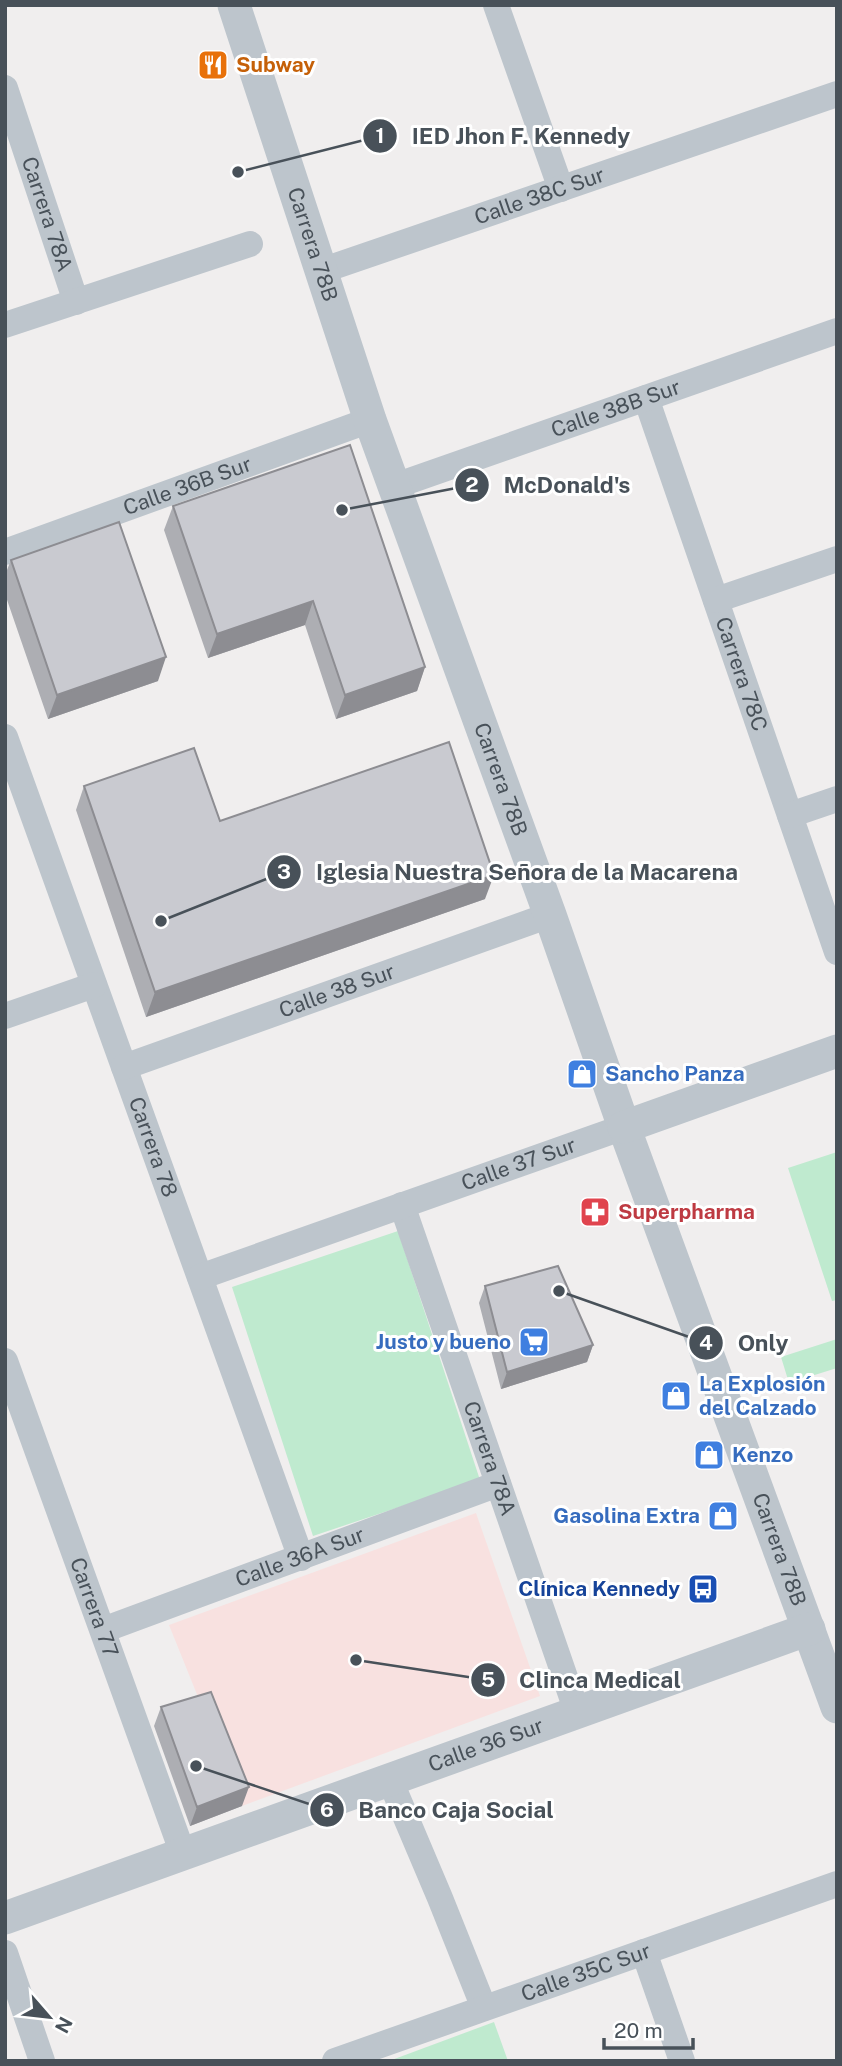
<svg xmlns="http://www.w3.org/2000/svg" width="842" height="2066" viewBox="0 0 842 2066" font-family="'Public Sans',sans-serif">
	<rect width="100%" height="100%" fill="#f0eeee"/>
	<path fill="#f8e1e0" d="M 476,1513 L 540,1696 L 242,1806 L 169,1625 Z"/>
	<path fill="#bfeacf" d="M 837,1152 L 837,1300 L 832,1301 L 788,1168 Z
		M 398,1231 L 480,1480 L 313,1536 L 232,1287 Z
		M 837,1339 L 837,1368 L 789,1383 L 781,1357 Z
		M 494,2022 L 508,2061 L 389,2061 Z"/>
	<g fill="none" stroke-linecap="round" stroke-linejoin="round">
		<g stroke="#bdc5cc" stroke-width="26">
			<path d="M 496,5 L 561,189"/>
			<path id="s1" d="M 5,88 L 76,302"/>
			<path id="s2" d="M 321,271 L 837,94"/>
			<path d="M 5,325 L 250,244"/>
			<path id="s3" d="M 646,398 L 837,952"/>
			<path id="s4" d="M 395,486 L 837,331"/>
			<path id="s5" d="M 5,552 L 370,420"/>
			<path d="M 716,600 L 837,559"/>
			<path id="s6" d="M 5,737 L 301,1558"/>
			<path d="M 790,815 L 837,799"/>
			<path d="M 5,1016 L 94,985"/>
			<path id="s7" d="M 124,1067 L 550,915"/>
			<path id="s8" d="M 402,1205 L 577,1712"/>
			<path id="s9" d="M 200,1277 L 624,1127"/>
			<path id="s10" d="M 5,1361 L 183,1854"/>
			<path id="s11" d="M 103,1630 L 498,1484"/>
			<path d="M 390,1780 L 440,1898 L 484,2008"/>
			<path d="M 644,1952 L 682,2061"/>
			<path d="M 5,1953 L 42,2061"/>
			<path id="s12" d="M 335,2061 L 837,1884"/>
		</g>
		<g stroke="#bdc5cc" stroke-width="33">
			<path id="s13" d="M 234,5 L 370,420 L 550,915 L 624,1127 L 837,1707"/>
			<path d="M 624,1127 L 837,1051"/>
			<path id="s14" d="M 5,1918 L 809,1629"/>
		</g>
	</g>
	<path fill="#adaeb3" d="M 173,506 L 425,667 L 417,691 L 336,719 L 305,625 L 208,658 L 164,530 Z
		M 11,560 L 158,681 L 48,719 L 5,594 L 5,575 Z
		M 84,786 L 220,821 L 485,899 L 146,1017 L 76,810 Z
		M 485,1286 L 593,1345 L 587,1362 L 501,1389 L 479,1303 Z
		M 161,1707 L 242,1806 L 190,1826 L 154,1726 Z"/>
	<path fill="#8d8d92" d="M 313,601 L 305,625 L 208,658 L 217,634 Z
		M 166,657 L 158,681 L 48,719 L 57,695 Z
		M 425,667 L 417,691 L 336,719 L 345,695 Z
		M 494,875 L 485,899 L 146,1017 L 155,992 Z
		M 593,1345 L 587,1362 L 501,1389 L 507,1372 Z
		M 249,1787 L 242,1806 L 190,1826 L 197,1807 Z"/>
	<path fill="#c9cad0" stroke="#8d8d92" stroke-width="2" d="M 350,445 L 425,667 L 345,695 L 313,601 L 217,634 L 173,506 Z
		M 119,522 L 166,657 L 57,695 L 11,560 Z
		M 449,742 L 494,875 L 155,992 L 84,786 L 194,748 L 220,821 Z
		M 558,1266 L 593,1345 L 507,1372 L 485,1286 Z
		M 211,1692 L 249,1787 L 197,1807 L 161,1707 Z"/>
	<defs>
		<g id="restaurant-square" transform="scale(1.575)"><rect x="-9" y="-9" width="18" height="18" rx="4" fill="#e8710a" stroke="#fff"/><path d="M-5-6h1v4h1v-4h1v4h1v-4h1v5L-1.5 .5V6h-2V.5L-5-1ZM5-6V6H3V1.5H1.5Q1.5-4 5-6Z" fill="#fff"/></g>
		<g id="shop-square" transform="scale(1.575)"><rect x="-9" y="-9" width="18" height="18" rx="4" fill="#3f7fe0" stroke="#fff"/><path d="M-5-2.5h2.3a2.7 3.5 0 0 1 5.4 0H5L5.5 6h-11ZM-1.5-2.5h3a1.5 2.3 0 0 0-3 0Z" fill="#fff"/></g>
		<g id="pharmacy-square" transform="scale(1.575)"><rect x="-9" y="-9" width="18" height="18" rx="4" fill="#e0444e" stroke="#fff"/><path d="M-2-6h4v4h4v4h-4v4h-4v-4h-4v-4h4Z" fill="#fff"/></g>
		<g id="supermarket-square" transform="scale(1.575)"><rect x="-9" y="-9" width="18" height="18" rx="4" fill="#3f7fe0" stroke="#fff"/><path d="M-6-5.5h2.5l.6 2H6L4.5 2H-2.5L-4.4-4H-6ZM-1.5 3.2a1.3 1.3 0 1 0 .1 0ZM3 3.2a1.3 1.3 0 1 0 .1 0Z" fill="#fff"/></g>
		<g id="bus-square" transform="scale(1.575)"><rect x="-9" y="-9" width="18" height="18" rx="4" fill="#1a4fb4" stroke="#fff"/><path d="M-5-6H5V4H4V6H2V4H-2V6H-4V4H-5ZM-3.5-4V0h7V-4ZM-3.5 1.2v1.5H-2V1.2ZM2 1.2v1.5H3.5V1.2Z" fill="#fff"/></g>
	</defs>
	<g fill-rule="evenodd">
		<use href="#restaurant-square" x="213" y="65"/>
		<use href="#shop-square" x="582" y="1074"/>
		<use href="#pharmacy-square" x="595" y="1212"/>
		<use href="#supermarket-square" x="534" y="1342"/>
		<use href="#shop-square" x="676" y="1396"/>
		<use href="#shop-square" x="709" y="1455"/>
		<use href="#shop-square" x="723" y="1516"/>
		<use href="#bus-square" x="703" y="1589"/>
	</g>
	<g text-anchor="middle" stroke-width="6" stroke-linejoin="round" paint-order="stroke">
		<g font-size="21" font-weight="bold" fill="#c56008" stroke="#fff" text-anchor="start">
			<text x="236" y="72">Subway</text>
		</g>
		<g font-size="21" fill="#485159" stroke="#fff">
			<text dy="7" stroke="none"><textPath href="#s2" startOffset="231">Calle 38C Sur</textPath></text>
			<text dy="7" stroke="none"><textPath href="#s1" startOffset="133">Carrera 78A</textPath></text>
			<text dy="7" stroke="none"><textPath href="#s13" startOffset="252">Carrera 78B</textPath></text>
			<text dy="7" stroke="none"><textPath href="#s4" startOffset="234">Calle 38B Sur</textPath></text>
			<text dy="7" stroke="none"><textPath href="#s5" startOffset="194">Calle 36B Sur</textPath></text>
			<text dy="7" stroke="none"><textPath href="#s3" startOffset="292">Carrera 78C</textPath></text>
			<text dy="7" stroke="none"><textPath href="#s13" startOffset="819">Carrera 78B</textPath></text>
			<text dy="7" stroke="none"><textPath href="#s7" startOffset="226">Calle 38 Sur</textPath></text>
			<text dy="7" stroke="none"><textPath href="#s6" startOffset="436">Carrera 78</textPath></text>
			<text dy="7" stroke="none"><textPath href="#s9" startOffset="338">Calle 37 Sur</textPath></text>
			<text dy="7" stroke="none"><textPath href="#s8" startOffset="268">Carrera 78A</textPath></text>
			<text dy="7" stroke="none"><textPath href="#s13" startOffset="1638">Carrera 78B</textPath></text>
			<text dy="7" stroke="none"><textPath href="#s11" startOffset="210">Calle 36A Sur</textPath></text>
			<text dy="7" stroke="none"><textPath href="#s10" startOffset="262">Carrera 77</textPath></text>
			<text dy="7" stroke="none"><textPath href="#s14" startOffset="511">Calle 36 Sur</textPath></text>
			<text dy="7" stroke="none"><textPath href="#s12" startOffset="266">Calle 35C Sur</textPath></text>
		</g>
		<g font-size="21" font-weight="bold" fill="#366cbe" stroke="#fff" text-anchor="start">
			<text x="605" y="1081">Sancho Panza</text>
			<text x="511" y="1349" text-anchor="end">Justo y bueno</text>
			<text x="699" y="1391">La Explosión<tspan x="699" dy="24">del Calzado</tspan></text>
			<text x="732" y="1462">Kenzo</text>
			<text x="700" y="1523" text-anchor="end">Gasolina Extra</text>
		</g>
		<g font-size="21" font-weight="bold" fill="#be3a42" stroke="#fff" text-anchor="start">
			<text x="618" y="1219">Superpharma</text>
		</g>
		<g font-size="21" font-weight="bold" fill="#164399" stroke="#fff" text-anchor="end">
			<text x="680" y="1596">Clínica Kennedy</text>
		</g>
	</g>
	<path fill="none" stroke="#485159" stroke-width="2.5" d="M238 172L380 136M342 510L472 485M161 921L284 872M559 1291L706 1343M356 1660L488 1680M196 1766L327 1810"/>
	<g fill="#485159" stroke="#fff" stroke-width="2.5">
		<circle cx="238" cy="172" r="7"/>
		<circle cx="342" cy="510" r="7"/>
		<circle cx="161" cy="921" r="7"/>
		<circle cx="559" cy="1291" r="7"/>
		<circle cx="356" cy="1660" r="7"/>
		<circle cx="196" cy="1766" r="7"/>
		<circle cx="380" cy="136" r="18"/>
		<circle cx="472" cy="485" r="18"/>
		<circle cx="284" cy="872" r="18"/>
		<circle cx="706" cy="1343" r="18"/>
		<circle cx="488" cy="1680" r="18"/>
		<circle cx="327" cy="1810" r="18"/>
	</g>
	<g font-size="21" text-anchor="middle" font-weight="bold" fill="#fff">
		<text x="380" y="143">1</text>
		<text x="472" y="492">2</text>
		<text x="284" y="879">3</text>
		<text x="706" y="1350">4</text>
		<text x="488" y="1687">5</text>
		<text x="327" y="1817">6</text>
	</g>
	<g font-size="23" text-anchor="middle" font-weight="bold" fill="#485159" stroke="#fff" stroke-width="6" stroke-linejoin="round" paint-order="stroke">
		<text x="521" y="144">IED Jhon F. Kennedy</text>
		<text x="567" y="493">McDonald's</text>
		<text x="527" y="880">Iglesia Nuestra Señora de la Macarena</text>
		<text x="763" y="1351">Only</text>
		<text x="600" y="1688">Clinca Medical</text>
		<text x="456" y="1818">Banco Caja Social</text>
	</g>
	<rect width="842" height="2066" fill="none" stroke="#485159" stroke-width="14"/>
	<g transform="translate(49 2017) rotate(118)" stroke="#ffffff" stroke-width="5" paint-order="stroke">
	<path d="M0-5L12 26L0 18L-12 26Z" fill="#485159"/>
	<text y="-10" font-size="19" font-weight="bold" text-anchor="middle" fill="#485159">N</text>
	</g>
	<path d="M604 2038v10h89v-10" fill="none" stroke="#485159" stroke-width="3.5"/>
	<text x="614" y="2038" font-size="21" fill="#485159" stroke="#ffffff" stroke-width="5" paint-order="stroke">20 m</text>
</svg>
